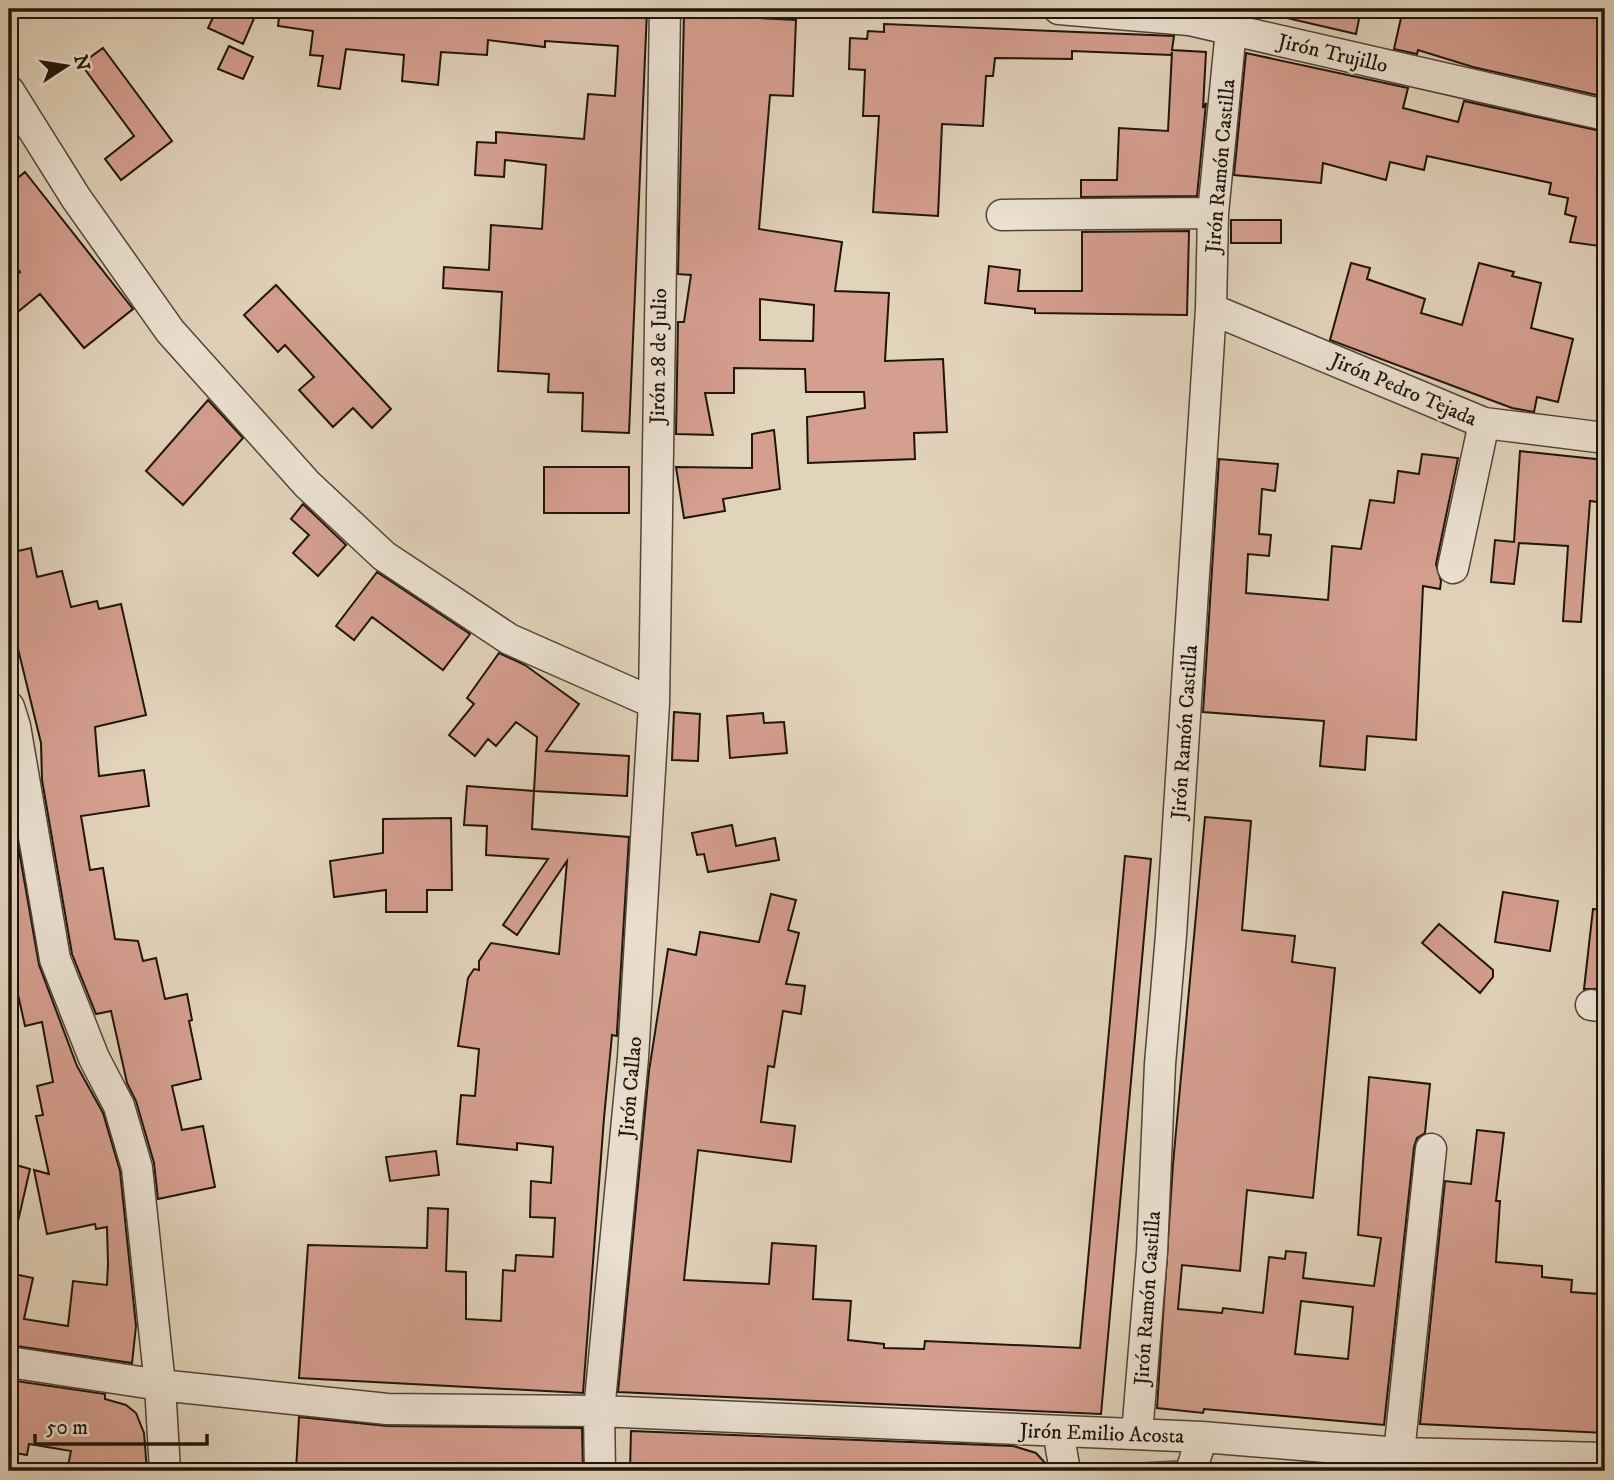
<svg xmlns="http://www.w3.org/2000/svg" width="1614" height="1480" viewBox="0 0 1614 1480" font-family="'IM FELL DW Pica',serif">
	<rect width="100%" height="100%" fill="#e2d3bb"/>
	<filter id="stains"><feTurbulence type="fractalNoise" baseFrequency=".00286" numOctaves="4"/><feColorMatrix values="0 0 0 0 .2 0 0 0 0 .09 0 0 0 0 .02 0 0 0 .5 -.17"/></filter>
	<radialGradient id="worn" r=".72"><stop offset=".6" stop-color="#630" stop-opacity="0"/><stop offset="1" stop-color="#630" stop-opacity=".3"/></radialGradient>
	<path fill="#baba8c" stroke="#6c674c" stroke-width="2" d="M 1176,1461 L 1174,1471 L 1088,1471 L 1088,1466 Z"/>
	<path fill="#d59f90" stroke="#1f140c" stroke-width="2" fill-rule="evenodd" d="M 217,9 L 258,9 L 243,44 L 208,28 Z
		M 280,9 L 647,10 L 629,433 L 582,431 L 583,393 L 548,392 L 549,374 L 498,371 L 502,292 L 443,288 L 444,267 L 489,270 L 491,225 L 542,229 L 546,165 L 505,160 L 504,177 L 475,175 L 477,142 L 496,143 L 496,132 L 584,139 L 588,94 L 615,96 L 618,46 L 545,41 L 545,47 L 488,40 L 487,55 L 441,52 L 438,85 L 402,81 L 404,55 L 346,49 L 340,89 L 318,86 L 323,56 L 310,55 L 313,31 L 278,26 Z
		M 1278,9 L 1361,9 L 1356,34 L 1278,16 Z
		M 1403,9 L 1605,9 L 1605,97 L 1473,67 L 1418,50 L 1417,54 L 1394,49 Z
		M 684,14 L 796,20 L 793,96 L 770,95 L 759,229 L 842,242 L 835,291 L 889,293 L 885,361 L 943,359 L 947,432 L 914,433 L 915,459 L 808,463 L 807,417 L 865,408 L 864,392 L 806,392 L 805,369 L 734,368 L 734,393 L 705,393 L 713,435 L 676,434 L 678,322 L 684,322 L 691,275 L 678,274 ZM 760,299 L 814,305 L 813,341 L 760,340 Z
		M 884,24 L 1174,36 L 1172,50 L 1206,52 L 1203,108 L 1206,103 L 1197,196 L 1081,197 L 1081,180 L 1117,180 L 1119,128 L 1168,131 L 1172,52 L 1171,55 L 1072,51 L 1072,59 L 995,58 L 993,76 L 986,76 L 983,126 L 942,124 L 938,216 L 873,212 L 879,116 L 863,116 L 865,70 L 849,69 L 850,38 L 867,39 L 868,31 L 884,32 Z
		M 229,46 L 253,57 L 243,79 L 218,69 Z
		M 103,48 L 172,141 L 121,180 L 105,159 L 134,136 L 81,64 Z
		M 1246,53 L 1408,88 L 1403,108 L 1458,122 L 1464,101 L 1605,132 L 1605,212 L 1599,246 L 1570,242 L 1576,217 L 1565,214 L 1568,198 L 1549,194 L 1551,183 L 1427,156 L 1424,170 L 1390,162 L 1386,180 L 1323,163 L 1321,183 L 1234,175 Z
		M 25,172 L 133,309 L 84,348 L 40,294 L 9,319 L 9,281 L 20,272 L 9,258 L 9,185 Z
		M 1231,220 L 1281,220 L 1281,243 L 1231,243 Z
		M 1189,231 L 1187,315 L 1035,313 L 1035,309 L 985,303 L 989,266 L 1020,270 L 1018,291 L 1082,291 L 1082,232 Z
		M 1351,263 L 1370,268 L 1367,279 L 1425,299 L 1421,313 L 1462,325 L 1479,263 L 1514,272 L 1512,276 L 1541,283 L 1531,328 L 1573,339 L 1558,402 L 1537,397 L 1534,412 L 1512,408 L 1330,340 Z
		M 276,285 L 391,409 L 372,428 L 353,408 L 333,427 L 299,390 L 314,377 L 285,345 L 278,352 L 244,315 Z
		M 208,400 L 243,438 L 183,505 L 146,471 Z
		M 774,430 L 780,489 L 723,499 L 725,511 L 684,518 L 676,467 L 752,468 L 752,434 Z
		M 1520,451 L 1605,460 L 1605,503 L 1590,501 L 1581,622 L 1563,621 L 1568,546 L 1519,543 L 1514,584 L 1491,582 L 1495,540 L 1514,542 Z
		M 1422,454 L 1458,458 L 1436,564 L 1441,581 L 1440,589 L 1423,586 L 1416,740 L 1367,736 L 1365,770 L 1320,766 L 1324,721 L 1203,712 L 1219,459 L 1278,464 L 1275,491 L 1262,489 L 1259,534 L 1271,535 L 1269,556 L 1248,554 L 1246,593 L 1328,600 L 1332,546 L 1361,549 L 1370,500 L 1394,503 L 1398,471 L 1419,474 Z
		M 544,467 L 629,467 L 629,513 L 544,513 Z
		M 303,504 L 346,545 L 318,576 L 293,553 L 309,535 L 291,519 Z
		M 31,548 L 37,577 L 62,571 L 71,607 L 97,601 L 99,609 L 121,604 L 146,715 L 95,727 L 99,776 L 144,770 L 149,806 L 81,816 L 90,870 L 103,868 L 115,939 L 138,941 L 143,961 L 156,958 L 165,999 L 187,994 L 192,1020 L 189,1021 L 201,1079 L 172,1086 L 182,1130 L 203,1126 L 215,1187 L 158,1199 L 154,1163 L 136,1101 L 127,1083 L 111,1011 L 96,1014 L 72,954 L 42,780 L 41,743 L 9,612 L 9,553 Z
		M 377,572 L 470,634 L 443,670 L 372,617 L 354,640 L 336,626 Z
		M 499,653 L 525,665 L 579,704 L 546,751 L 629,756 L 627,796 L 534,791 L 537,737 L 516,722 L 496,746 L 488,739 L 475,756 L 449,735 L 474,704 L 467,698 Z
		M 674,712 L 700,714 L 698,761 L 672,760 Z
		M 763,713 L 764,723 L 784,722 L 787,753 L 730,758 L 727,716 Z
		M 467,786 L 534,791 L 532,829 L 629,837 L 617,1031 L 617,1036 L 612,1035 L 604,1118 L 583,1393 L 299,1378 L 308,1245 L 427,1248 L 428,1208 L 448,1209 L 446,1271 L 466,1272 L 466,1319 L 501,1321 L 503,1270 L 515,1271 L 516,1255 L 553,1257 L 555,1218 L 530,1217 L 531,1181 L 551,1183 L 553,1147 L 517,1143 L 517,1150 L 457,1144 L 461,1095 L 475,1096 L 479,1049 L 458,1046 L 468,978 L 474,969 L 479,970 L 479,961 L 491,943 L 559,954 L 567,861 L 517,935 L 503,925 L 548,859 L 486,855 L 487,826 L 464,825 Z
		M 9,793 L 39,965 L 77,1066 L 103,1113 L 120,1171 L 136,1326 L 132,1363 L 9,1345 L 9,1273 L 33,1278 L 24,1319 L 68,1326 L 73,1281 L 107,1285 L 108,1264 L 107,1227 L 96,1229 L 95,1224 L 47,1234 L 34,1170 L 49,1174 L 36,1116 L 43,1115 L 37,1086 L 53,1082 L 42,1022 L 25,1026 L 17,990 L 9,993 Z
		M 1205,817 L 1251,821 L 1242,930 L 1295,936 L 1292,962 L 1335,968 L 1313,1198 L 1247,1190 L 1240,1271 L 1182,1265 L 1178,1309 L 1222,1313 L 1223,1308 L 1263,1313 L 1269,1257 L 1285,1259 L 1286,1251 L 1306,1253 L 1303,1278 L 1374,1286 L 1381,1238 L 1358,1235 L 1369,1077 L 1430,1084 L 1425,1133 L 1417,1138 L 1414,1147 L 1384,1425 L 1204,1409 L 1203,1413 L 1157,1408 L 1173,1164 ZM 1301,1301 L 1353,1307 L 1348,1359 L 1295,1354 Z
		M 451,818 L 452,890 L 427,890 L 427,912 L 386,912 L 386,890 L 334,897 L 330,861 L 383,853 L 383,819 Z
		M 732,825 L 736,846 L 775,838 L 779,860 L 708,872 L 704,854 L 697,855 L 692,833 Z
		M 1125,856 L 1151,859 L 1101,1414 L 618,1392 L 649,1071 L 668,949 L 696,955 L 700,932 L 759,942 L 771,894 L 796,900 L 788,930 L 799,933 L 786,984 L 805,986 L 801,1014 L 783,1011 L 774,1067 L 768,1066 L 761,1122 L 795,1126 L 791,1162 L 698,1150 L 684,1280 L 769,1284 L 772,1243 L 816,1246 L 813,1299 L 851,1301 L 848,1340 L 884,1344 L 884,1348 L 924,1349 L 925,1341 L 1080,1348 Z
		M 1503,892 L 1558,901 L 1550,951 L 1495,942 Z
		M 1593,909 L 1605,910 L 1605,989 L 1584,989 Z
		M 1439,924 L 1493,970 L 1493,977 L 1480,993 L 1422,943 Z
		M 1477,1130 L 1504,1133 L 1496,1201 L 1500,1201 L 1496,1262 L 1542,1266 L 1542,1277 L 1572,1280 L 1571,1292 L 1600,1294 L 1598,1319 L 1605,1320 L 1605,1433 L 1420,1424 L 1445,1181 L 1471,1184 Z
		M 436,1151 L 439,1175 L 390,1181 L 386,1157 Z
		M 9,1163 L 30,1169 L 16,1230 L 9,1229 Z
		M 9,1380 L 105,1394 L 105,1399 L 126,1405 L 136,1413 L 144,1433 L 147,1471 L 67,1471 L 71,1451 L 29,1444 L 27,1455 L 9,1452 Z
		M 299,1417 L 387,1426 L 582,1428 L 583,1471 L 296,1471 Z
		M 631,1431 L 1013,1446 L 1036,1453 L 1046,1464 L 1047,1471 L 630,1471 Z"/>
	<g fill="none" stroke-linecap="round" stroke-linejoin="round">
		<g stroke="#504438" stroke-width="33">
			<path id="minor" d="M 1059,9 L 1189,20 L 1605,115
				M 9,91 L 76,198 L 170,331 L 307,484 L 384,556 L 509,639 L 654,703
				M 1002,215 L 1213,213
				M 1211,309 L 1484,423 L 1605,438
				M 1453,568 L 1484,423
				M 9,707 L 15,726 L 55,959 L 94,1058 L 119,1106 L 137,1168 L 160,1385 L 165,1471
				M 1591,1005 L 1605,1007
				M 9,1362 L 160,1385 L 387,1409 L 599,1411 L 1202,1437 L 1399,1453 L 1605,1458
				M 1058,1431 L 1065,1471
				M 1137,1434 L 1152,1252 L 1160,1064 L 1171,935 L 1211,309 L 1213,213 L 1231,30
				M 1399,1453 L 1431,1149
				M 600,1471 L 599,1411 L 633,1058 L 654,703 L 665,9
				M 1191,1471 L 1202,1437"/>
		</g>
		<use href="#minor" stroke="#ece2d3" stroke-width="30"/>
	</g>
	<g text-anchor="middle" stroke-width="5" stroke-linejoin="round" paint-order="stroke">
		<g font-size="21" fill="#1f140c" stroke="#ece2d3">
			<text transform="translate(1333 53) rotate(13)" y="7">Jirón Trujillo</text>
			<text transform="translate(1220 166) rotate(-85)" y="7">Jirón Ramón Castilla</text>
			<text transform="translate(658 356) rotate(-89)" y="7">Jirón 28 de Julio</text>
			<text transform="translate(1404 389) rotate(23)" y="7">Jirón Pedro Tejada</text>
			<text transform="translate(1184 732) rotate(-86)" y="7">Jirón Ramón Castilla</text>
			<text transform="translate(630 1087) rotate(-85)" y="7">Jirón Callao</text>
			<text transform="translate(1147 1298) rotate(-86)" y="7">Jirón Ramón Castilla</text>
			<text transform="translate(1102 1433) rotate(2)" y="7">Jirón Emilio Acosta</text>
		</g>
	</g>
	<rect width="1614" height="1480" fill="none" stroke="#e2d3bb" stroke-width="35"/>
	<rect x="10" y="10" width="1593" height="1459" fill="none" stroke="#1f140c" stroke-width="3.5"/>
	<rect x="18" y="18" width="1579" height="1445" fill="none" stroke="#1f140c" stroke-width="2"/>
	<g transform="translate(66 66) rotate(78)" stroke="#ece2d3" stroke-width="5" paint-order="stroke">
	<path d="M0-5L12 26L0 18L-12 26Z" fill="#1f140c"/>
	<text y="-10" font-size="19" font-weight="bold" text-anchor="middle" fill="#1f140c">N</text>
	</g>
	<path d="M35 1434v10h172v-10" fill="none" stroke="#1f140c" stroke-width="3.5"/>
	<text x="46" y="1434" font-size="21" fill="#1f140c" stroke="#ece2d3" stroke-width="5" paint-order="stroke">50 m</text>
	<rect width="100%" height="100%" filter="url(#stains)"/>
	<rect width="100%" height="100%" fill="url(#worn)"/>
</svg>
